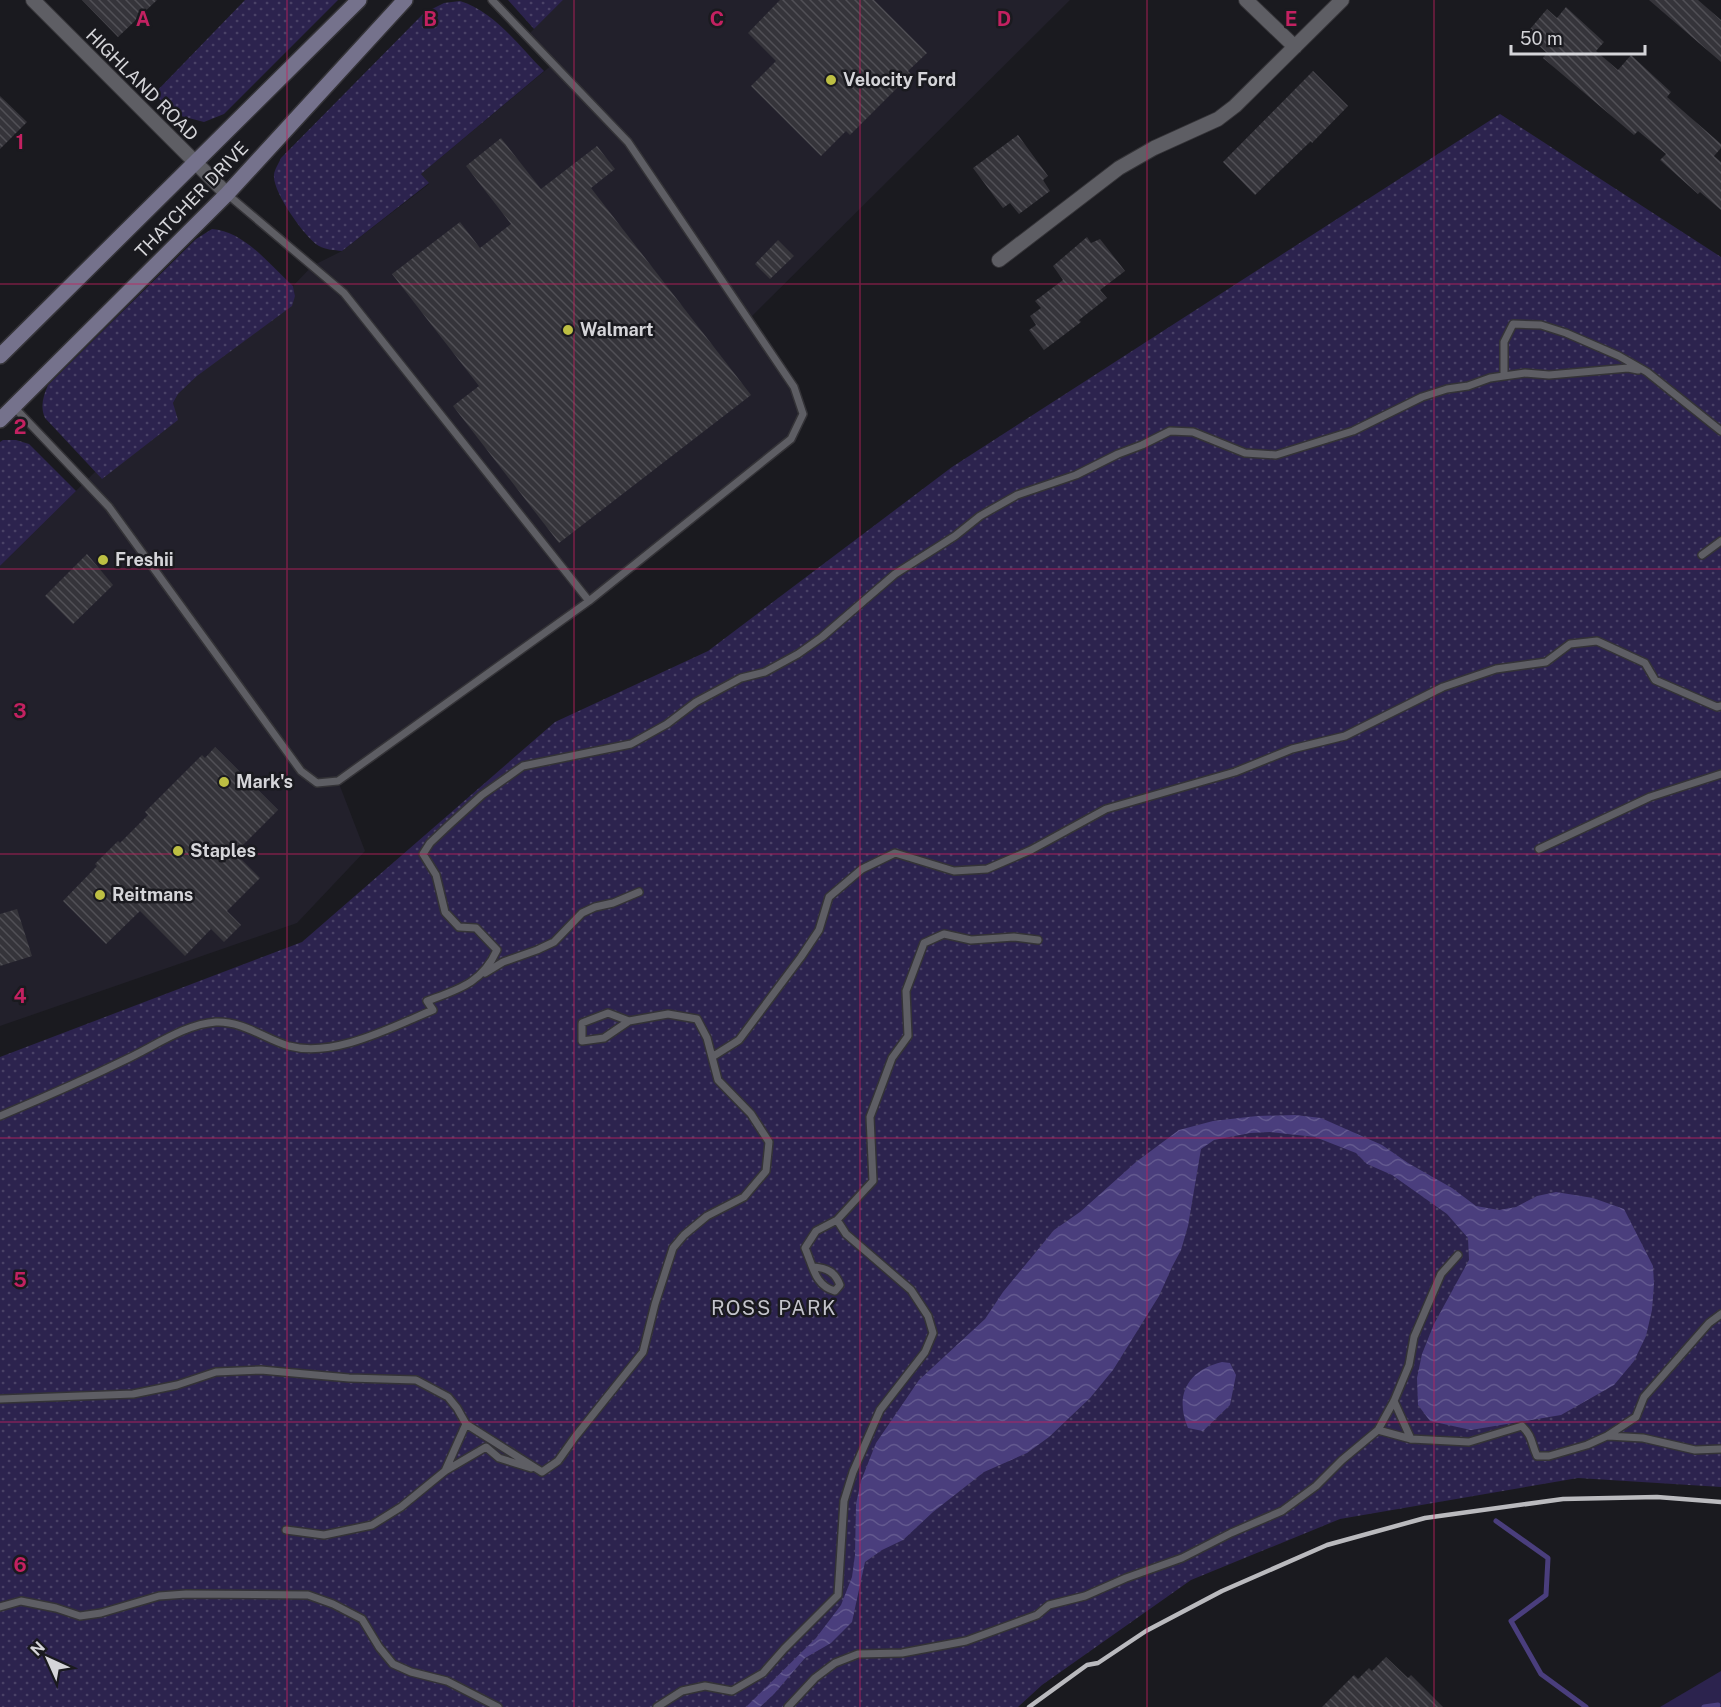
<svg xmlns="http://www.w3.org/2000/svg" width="1721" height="1707" viewBox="0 0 1721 1707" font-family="'Public Sans',sans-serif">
	<defs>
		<pattern id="grass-dots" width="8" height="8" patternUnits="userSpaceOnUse" patternTransform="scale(1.5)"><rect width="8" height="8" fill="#2c234e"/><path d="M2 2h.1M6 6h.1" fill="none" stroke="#4a4267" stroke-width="1.8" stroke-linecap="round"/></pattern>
		<pattern id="water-waves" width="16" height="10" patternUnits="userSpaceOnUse" patternTransform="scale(1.5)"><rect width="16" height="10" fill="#4a3e7d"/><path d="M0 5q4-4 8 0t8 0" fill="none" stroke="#63598f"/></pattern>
		<pattern id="building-back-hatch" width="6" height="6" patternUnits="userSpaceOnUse" patternTransform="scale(1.5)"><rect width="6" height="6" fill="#35343a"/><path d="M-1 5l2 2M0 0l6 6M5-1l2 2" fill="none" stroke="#515056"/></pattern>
	</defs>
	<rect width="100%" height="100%" fill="#1a1a1f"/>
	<path fill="#22202b" d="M 563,0 L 1070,0 L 749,319 L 794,387 L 803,414 L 791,439 L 589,601 L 338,781 L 365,851 L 297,923 L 0,1026 L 0,566 L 96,471 L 101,478 L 175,415 L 173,403 L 178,394 L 197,376 L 295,296 L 293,286 L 312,266 L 342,251 L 429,184 L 421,174 L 553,64 L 527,36 Z"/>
	<path fill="url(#grass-dots)" d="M 245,0 L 338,0 L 224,114 L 204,122 L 177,115 L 154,94 Z
		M 508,0 L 563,0 L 534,29 Z
		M 460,1 C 495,12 519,46 544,71 L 421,174 L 429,183 L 342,251 C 334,250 326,250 319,246 C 305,238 272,191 274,175 C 274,170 279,163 281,158 L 424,13 L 444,3 Z
		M 1500,114 L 1721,257 L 1721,1487 L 1578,1478 L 1340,1519 L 1191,1580 L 1042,1685 L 1018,1707 L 0,1707 L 0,1057 L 302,942 L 555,722 L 708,651 L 952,467 Z
		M 212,229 C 244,231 270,265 293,286 L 295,296 L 292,306 L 197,376 L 178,394 L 173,403 L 178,420 L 102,479 L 45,418 C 40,406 43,397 48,385 L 196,239 Z
		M 3,440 L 16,440 L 29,444 L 76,491 L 0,566 L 0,442 Z"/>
	<path fill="#2c234e" d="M 1721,1671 L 1721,1707 L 1660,1707 Z"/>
	<path fill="url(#water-waves)" d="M 1295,1115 L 1321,1118 L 1382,1145 L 1408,1163 L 1452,1188 L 1476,1206 L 1499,1210 L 1516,1207 L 1537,1196 L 1556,1192 L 1593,1198 L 1624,1209 L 1653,1266 L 1654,1284 L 1652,1310 L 1646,1336 L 1634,1361 L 1614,1385 L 1561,1415 L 1471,1430 L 1430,1421 L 1418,1405 L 1417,1378 L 1422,1354 L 1434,1324 L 1469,1260 L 1468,1238 L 1447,1214 L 1392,1175 L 1367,1164 L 1356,1153 L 1315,1137 L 1270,1132 L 1250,1133 L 1214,1140 L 1201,1149 L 1188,1226 L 1181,1250 L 1172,1267 L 1159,1296 L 1113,1370 L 1090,1398 L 1049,1437 L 1027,1453 L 984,1472 L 933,1512 L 903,1540 L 882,1550 L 865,1562 L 852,1622 L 831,1643 L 805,1658 L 774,1694 L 760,1707 L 746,1707 L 816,1638 L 841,1605 L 852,1577 L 855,1555 L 856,1504 L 861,1481 L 876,1443 L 919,1380 L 985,1319 L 1003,1292 L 1054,1230 L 1080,1212 L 1136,1162 L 1179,1130 L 1213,1121 L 1257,1116 Z
		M 1222,1362 L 1230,1363 L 1236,1375 L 1230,1405 L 1203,1431 L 1188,1428 C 1174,1395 1188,1370 1222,1362 Z"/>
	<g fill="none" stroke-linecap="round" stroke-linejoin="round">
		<path stroke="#4a3e7d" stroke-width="5" d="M 1496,1521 L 1548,1558 L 1546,1595 L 1511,1621 L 1541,1674 L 1586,1707
			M 1704,1707 L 1718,1705"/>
	</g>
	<path fill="url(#building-back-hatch)" d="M 82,0 L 157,0 L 118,37 Z
		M 780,0 L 874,0 L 927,53 L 908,71 L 911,74 L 850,135 L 846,131 L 821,156 L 751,86 L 776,61 L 748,33 Z
		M 1649,0 L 1698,0 L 1721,20 L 1721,62 Z
		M 1566,7 L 1604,42 L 1596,51 L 1618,70 L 1631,55 L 1671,92 L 1667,97 L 1721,144 L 1721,148 L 1714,156 L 1721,162 L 1721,210 L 1700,192 L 1698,194 L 1660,160 L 1666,154 L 1638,131 L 1634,135 L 1543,58 L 1547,53 L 1526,34 L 1547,9 L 1557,18 Z
		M 1313,71 L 1348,106 L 1312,143 L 1311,141 L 1255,195 L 1223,162 Z
		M 0,96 L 27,122 L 0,149 Z
		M 1018,135 L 1048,176 L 1043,180 L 1050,191 L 1019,214 L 1010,203 L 1003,208 L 973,168 Z
		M 501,138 L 541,189 L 597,146 L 615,169 L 591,188 L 751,395 L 559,543 L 453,406 L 479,386 L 392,274 L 460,222 L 480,248 L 511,224 L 466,166 Z
		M 1087,237 L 1091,243 L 1100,239 L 1125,271 L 1100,290 L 1107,298 L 1079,320 L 1081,322 L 1044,350 L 1029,330 L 1036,325 L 1030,316 L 1041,308 L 1035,301 L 1063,280 L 1053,266 Z
		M 778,240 L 794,256 L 770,279 L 755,264 Z
		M 87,554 L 113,585 L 73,624 L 45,596 Z
		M 215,747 L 278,810 L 235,853 L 260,878 L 227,911 L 241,925 L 224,942 L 211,929 L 185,956 L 140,911 L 106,944 L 63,901 L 97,866 L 95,864 L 118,841 L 120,843 L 148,815 L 145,812 L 202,755 L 205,758 Z
		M 17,909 L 32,956 L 0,966 L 0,914 Z
		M 1386,1657 L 1408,1678 L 1411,1675 L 1443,1707 L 1322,1707 L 1354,1675 L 1358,1679 L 1369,1668 L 1372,1671 Z"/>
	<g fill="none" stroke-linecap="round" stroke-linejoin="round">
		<g stroke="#343337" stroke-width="10">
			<path id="lane" d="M 492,0 L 628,142 L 794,387 L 803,414 L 791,439 L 589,601
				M 1504,376 L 1525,373 L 1549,375 L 1628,368 L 1638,370
				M 14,407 L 109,507 L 301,771 L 317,783 L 338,781 L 589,601 L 344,293 L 227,194
				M 1702,555 L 1721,541
				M 1539,849 L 1650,797 L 1721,774
				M 485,973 L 503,962 L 537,950 L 554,942 L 582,913 L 595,907 L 613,903 L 639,892
				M 712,1057 L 739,1040 L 801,957 L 819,930 L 829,897 L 862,869 L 895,853 L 954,871 L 987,869 L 1031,850 L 1106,809 L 1235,772 L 1292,749 L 1345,736 L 1443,687 L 1496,669 L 1546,662 L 1570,644 L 1597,641 L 1645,663 L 1655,680 L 1717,707 L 1721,706
				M 0,1116 C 43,1098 86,1079 129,1058 C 156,1045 186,1024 216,1022 C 243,1021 265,1039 289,1046 C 334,1058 392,1027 433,1010 L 427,1001 C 459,989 482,983 497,950 L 476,928 L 459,927 L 445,912 L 436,875 L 423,854 L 430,843 L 449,825 L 482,795 L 523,766 L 631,744 L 667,724 L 696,702 L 741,678 L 765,672 L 798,654 L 822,637 L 895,574 L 955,536 L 980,516 L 1017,495 L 1076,475 L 1118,454 L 1142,445 L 1170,431 L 1193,432 L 1245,453 L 1276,455 L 1353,431 L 1422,397 L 1447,389 L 1468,386 L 1490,378 L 1504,376 L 1504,342 L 1513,324 L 1541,325 L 1566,333 L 1619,356 L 1647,372 L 1721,431
				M 814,1267 C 827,1268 835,1272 840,1285 L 835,1291 C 815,1286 813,1266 805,1248 L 816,1231 L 837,1220 L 873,1181 L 870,1117 L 892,1058 L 908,1036 L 906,991 L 924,943 L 944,934 L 971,940 L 1014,937 L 1038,940
				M 0,1399 L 133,1394 L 177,1385 L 216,1372 L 261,1370 L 349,1378 L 416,1380 L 448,1397 L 457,1408 L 466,1424 L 542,1472 L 558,1461 L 575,1437 L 643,1352 L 655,1304 L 673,1248 L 684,1235 L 707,1216 L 744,1197 L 766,1171 L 769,1142 L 751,1114 L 718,1080 L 707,1038 L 697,1019 L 668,1014 L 629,1021 L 604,1038 L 582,1041 L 582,1023 L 608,1013 L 629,1021
				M 1394,1401 L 1411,1439
				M 1378,1430 L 1411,1439 L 1469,1442 L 1522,1426 C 1533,1437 1531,1443 1537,1456 L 1549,1456 L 1587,1445 L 1607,1436 L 1636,1417 L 1644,1397 L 1709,1323 L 1721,1314
				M 1608,1436 L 1643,1438 L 1695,1450 L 1721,1449
				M 445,1471 L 466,1424
				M 286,1530 L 324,1535 L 372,1525 L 401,1507 L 445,1471 L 486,1447 L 499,1458 L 531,1468
				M 0,1607 L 21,1601 L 56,1608 L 80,1616 L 101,1613 L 159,1596 L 186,1594 L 308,1595 L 333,1604 L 362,1619 L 379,1647 L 393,1664 L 411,1672 L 447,1681 L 498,1707
				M 657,1707 L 682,1691 L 705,1686 L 732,1691 L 763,1673 L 784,1649 L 838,1595 L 844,1501 L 853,1472 L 880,1410 L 925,1352 L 933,1333 L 928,1316 L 911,1290 L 846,1234 L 837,1220
				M 788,1707 L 815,1678 L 835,1663 L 858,1654 L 902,1653 L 966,1641 L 1037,1615 L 1049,1605 L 1085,1596 L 1126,1578 L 1182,1558 L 1231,1533 L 1282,1511 L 1316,1486 L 1342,1460 L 1378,1430 L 1394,1401 L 1409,1365 L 1414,1337 L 1441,1274 L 1458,1255"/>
		</g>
		<g stroke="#343337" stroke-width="16">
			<path id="street" d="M 33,0 L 227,194
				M 1246,0 L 1295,47
				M 999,260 L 1119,168 L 1154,148 L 1218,119 L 1235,106 L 1342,0"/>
		</g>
		<g stroke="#343337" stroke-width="18">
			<path id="secondary" d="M 0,356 L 359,0
				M 0,420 L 227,194 L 405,0"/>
		</g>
		<use href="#lane" stroke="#5e5e64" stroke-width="7"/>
		<use href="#street" stroke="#5e5e64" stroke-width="14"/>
		<use href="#secondary" stroke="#75728c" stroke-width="15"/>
		<path stroke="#bababe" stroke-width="4.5" d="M 1029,1707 L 1087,1665 L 1098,1663 L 1146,1631 L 1222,1591 L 1327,1545 L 1425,1518 L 1563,1499 L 1657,1497 L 1721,1502"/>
	</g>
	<path fill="none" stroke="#c32161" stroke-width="1.5" stroke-opacity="0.55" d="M 287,0 L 287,1707M 574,0 L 574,1707M 860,0 L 860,1707M 1147,0 L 1147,1707M 1434,0 L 1434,1707M 0,284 L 1721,284M 0,569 L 1721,569M 0,854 L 1721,854M 0,1138 L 1721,1138M 0,1422 L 1721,1422"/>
	<g fill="#bdbf43" stroke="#1a1a1f" stroke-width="2">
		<circle cx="831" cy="80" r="6"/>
		<circle cx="568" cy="330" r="6"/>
		<circle cx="103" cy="560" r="6"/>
		<circle cx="224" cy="782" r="6"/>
		<circle cx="178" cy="851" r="6"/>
		<circle cx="100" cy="895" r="6"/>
	</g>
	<g text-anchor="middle" stroke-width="5" stroke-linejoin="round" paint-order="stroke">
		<g font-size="18" font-weight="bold" fill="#d5d5d9" stroke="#1a1a1f" text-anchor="start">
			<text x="843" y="86">Velocity Ford</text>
			<text x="580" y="336">Walmart</text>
			<text x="115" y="566">Freshii</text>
			<text x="236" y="788">Mark's</text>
			<text x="190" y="857">Staples</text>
			<text x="112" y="901">Reitmans</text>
		</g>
		<g font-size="18" fill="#d5d5d9" stroke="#1a1a1f">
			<text transform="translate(142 85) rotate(45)" y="6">HIGHLAND ROAD</text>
			<text transform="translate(192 200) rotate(-46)" y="6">THATCHER DRIVE</text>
		</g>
		<g font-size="20" letter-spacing="1.5" fill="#c4c4cb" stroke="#1a1a1f">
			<text x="774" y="1315">ROSS PARK</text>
		</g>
	</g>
	<g font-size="20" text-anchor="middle" font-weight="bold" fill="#c32161" stroke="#1a1a1f" stroke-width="5" stroke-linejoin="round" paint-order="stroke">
		<text x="143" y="26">A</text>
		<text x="430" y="26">B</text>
		<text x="717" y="26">C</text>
		<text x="1004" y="26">D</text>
		<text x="1291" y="26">E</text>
		<text x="20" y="149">1</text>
		<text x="20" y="434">2</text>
		<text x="20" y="718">3</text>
		<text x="20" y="1003">4</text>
		<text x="20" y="1287">5</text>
		<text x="20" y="1572">6</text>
	</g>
	<g transform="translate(48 1659) rotate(315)" stroke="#1a1a1f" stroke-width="4.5" paint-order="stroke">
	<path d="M0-4.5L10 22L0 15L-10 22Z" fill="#d5d5d9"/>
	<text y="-9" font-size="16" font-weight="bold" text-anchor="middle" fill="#d5d5d9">N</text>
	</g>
	<path d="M1511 45v9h134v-9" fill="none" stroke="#d5d5d9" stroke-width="3"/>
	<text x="1520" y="45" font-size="18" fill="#d5d5d9" stroke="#1a1a1f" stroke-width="4.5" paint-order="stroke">50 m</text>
</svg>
